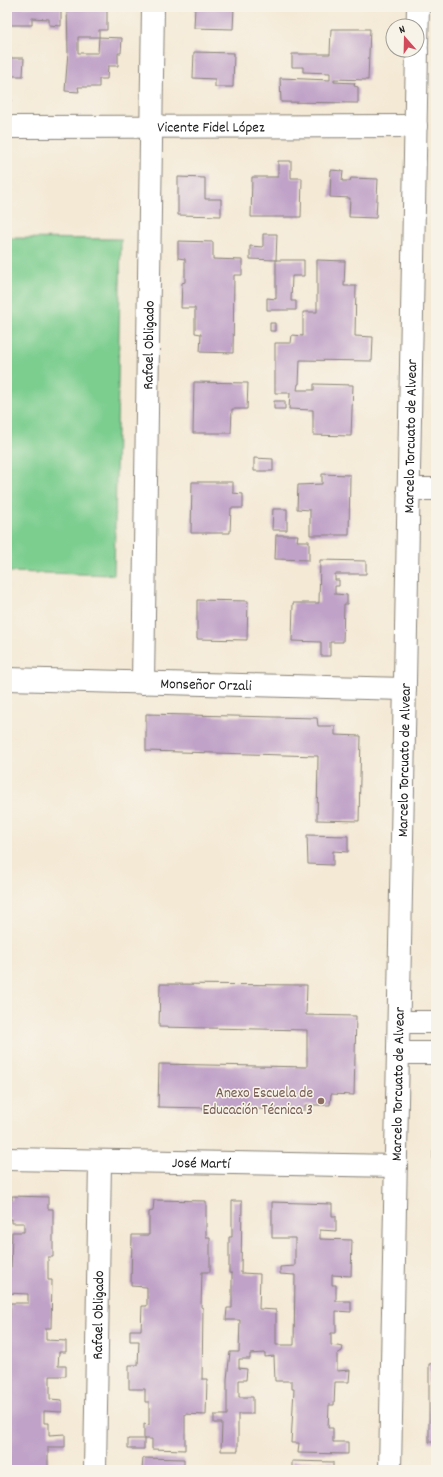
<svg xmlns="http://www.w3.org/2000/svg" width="443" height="1477" viewBox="0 0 443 1477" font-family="Dekko,sans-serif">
	<rect width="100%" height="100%" fill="#f7f3e8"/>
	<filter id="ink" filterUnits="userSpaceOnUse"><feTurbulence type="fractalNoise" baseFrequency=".025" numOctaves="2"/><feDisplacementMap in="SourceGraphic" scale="8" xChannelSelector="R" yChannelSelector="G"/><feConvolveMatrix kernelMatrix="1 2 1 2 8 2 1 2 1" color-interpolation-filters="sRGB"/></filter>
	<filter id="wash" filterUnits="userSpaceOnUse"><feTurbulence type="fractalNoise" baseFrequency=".012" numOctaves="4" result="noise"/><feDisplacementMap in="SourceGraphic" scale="16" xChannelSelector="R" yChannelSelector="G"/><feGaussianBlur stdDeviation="0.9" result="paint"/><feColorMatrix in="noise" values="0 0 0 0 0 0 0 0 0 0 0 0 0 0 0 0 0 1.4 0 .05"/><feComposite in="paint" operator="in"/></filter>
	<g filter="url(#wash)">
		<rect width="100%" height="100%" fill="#f4e9d5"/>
		<path fill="#7cce8f" stroke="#4c7556" d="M 7,238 L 121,239 L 114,575 L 7,572 Z"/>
		<g id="blocks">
			<path fill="#c0a2c8" d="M 7,7 L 61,7 L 61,26 L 49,25 L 49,19 L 32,18 L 32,25 L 7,25 Z
				M 67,7 L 107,7 L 107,30 L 99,30 L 99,37 L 78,37 L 78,53 L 98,53 L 99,37 L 122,38 L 121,53 L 118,53 L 118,66 L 108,66 L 107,79 L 99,79 L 99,87 L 78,87 L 79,92 L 65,91 L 68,52 Z
				M 195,7 L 234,7 L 233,29 L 194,28 Z
				M 331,29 L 370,29 L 368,80 L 334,79 L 334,82 L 355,83 L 354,86 L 358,87 L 358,103 L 281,102 L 280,78 L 330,80 L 330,73 L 303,72 L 303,67 L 292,67 L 292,54 L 330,54 Z
				M 194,52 L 234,53 L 233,87 L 215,87 L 215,79 L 193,78 Z
				M 10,58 L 24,58 L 23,76 L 10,76 Z
				M 7,92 L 11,92 L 11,101 L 7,101 Z
				M 278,161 L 291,161 L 291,178 L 302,178 L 301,217 L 251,217 L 252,177 L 278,177 Z
				M 331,170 L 343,171 L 342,181 L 350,181 L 351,178 L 378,179 L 376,218 L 349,217 L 350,198 L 330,197 Z
				M 178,177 L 205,178 L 205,199 L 221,199 L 221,216 L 178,215 Z
				M 263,234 L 277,234 L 276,260 L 250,259 L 250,246 L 263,247 Z
				M 178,241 L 213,242 L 213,259 L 242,260 L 242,275 L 234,275 L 233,353 L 200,352 L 201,334 L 195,333 L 195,308 L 181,308 L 182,283 L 185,282 L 185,259 L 178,258 Z
				M 276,260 L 304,260 L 304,276 L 292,276 L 291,301 L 296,301 L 296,310 L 267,310 L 267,298 L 276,299 Z
				M 317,260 L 345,261 L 344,286 L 356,286 L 355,336 L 373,337 L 372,361 L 300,360 L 299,384 L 298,384 L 297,390 L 314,390 L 314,384 L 353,385 L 351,436 L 313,435 L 313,410 L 289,409 L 290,393 L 275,393 L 275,343 L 291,343 L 292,335 L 303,336 L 303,312 L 317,312 Z
				M 270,323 L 275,323 L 275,331 L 270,331 Z
				M 194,382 L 248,383 L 247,409 L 232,409 L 231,433 L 193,433 Z
				M 274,401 L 285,401 L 285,409 L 274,409 Z
				M 254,458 L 273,459 L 273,471 L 254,471 Z
				M 322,474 L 350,475 L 349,535 L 310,535 L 310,510 L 297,509 L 298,485 L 322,484 Z
				M 192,482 L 233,482 L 233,493 L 243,494 L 243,508 L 231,508 L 230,533 L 191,533 Z
				M 273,509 L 287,509 L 287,530 L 272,530 Z
				M 276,535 L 298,535 L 297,541 L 309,541 L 309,560 L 275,559 Z
				M 320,560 L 366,561 L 366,574 L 335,574 L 335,580 L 339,580 L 339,586 L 335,586 L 335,594 L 347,595 L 347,604 L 344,604 L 343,642 L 330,642 L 330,656 L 321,656 L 321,642 L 292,641 L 293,603 L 319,603 Z
				M 197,600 L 248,601 L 247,640 L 197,639 Z
				M 146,714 L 317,718 L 318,726 L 335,726 L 335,735 L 361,736 L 359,821 L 317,820 L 318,756 L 146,751 Z
				M 307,835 L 348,836 L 348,852 L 333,851 L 333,865 L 308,864 Z
				M 160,984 L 307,985 L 306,1015 L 356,1016 L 354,1095 L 331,1094 L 330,1105 L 305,1105 L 305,1110 L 158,1107 L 159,1064 L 307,1067 L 307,1030 L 159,1027 Z
				M 433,1151 L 436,1151 L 436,1161 L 433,1161 Z
				M 12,1196 L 48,1197 L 48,1209 L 53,1209 L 53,1257 L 48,1257 L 48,1280 L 52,1280 L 51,1328 L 46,1328 L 46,1340 L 66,1341 L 66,1352 L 59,1352 L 58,1366 L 66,1366 L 66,1376 L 50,1376 L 50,1399 L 62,1400 L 62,1412 L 44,1411 L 44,1423 L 49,1423 L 49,1435 L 65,1434 L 65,1447 L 48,1447 L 48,1470 L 7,1470 L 7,1411 L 9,1411 L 9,1375 L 7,1375 L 7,1318 L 10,1318 L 10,1303 L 28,1303 L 28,1294 L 7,1293 L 7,1267 L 11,1267 L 12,1232 L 24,1232 L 24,1223 L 11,1223 L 11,1219 L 7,1219 L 7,1199 L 12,1200 Z
				M 154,1200 L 206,1201 L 206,1237 L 210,1237 L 210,1272 L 202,1272 L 201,1307 L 203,1308 L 202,1379 L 207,1379 L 206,1415 L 185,1414 L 185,1450 L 152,1449 L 152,1439 L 144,1439 L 144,1424 L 149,1425 L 149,1402 L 145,1402 L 145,1389 L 129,1389 L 129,1365 L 138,1365 L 139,1341 L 130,1341 L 130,1330 L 141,1330 L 142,1306 L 147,1306 L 147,1287 L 131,1286 L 132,1235 L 149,1235 L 149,1212 L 153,1211 Z
				M 232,1201 L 242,1201 L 241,1273 L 260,1274 L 259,1309 L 276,1310 L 276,1345 L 294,1345 L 295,1275 L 280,1274 L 280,1267 L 295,1266 L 295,1238 L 272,1238 L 272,1202 L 332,1204 L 332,1216 L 336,1216 L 336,1231 L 320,1230 L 320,1239 L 352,1240 L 351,1276 L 332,1275 L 332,1285 L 336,1285 L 336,1301 L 351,1301 L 351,1312 L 336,1311 L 336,1333 L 331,1333 L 331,1345 L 343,1347 L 342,1351 L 337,1354 L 337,1371 L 350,1370 L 349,1382 L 335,1382 L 334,1405 L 329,1405 L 328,1428 L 333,1428 L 333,1442 L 348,1442 L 348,1454 L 298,1453 L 299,1443 L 291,1443 L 294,1389 L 292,1389 L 292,1381 L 275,1381 L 274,1356 L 265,1357 L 265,1353 L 250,1354 L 250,1359 L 239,1359 L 239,1368 L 247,1369 L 246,1380 L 239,1380 L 239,1397 L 253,1397 L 253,1414 L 238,1414 L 238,1451 L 221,1451 L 222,1423 L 214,1423 L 214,1415 L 227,1415 L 227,1379 L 230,1352 L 239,1352 L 240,1320 L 226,1320 L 227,1308 L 232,1308 L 232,1273 L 229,1273 L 229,1237 L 232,1237 Z
				M 436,1363 L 436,1442 L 429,1442 L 429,1364 Z
				M 128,1439 L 144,1439 L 144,1449 L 128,1449 Z
				M 143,1458 L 184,1459 L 184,1470 L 142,1470 Z
				M 292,1461 L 333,1462 L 333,1470 L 292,1470 Z"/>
		</g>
	</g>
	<g filter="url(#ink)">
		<use href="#blocks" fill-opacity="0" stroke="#888278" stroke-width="1"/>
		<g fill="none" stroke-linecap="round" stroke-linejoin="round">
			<g stroke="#888278" stroke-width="24">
				<g id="minor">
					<path id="s1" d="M 7,127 L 416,126"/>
					<path d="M 408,489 L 436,489"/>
					<path id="s2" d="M 7,679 L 405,689"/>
					<path id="s3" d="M 143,683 L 153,7"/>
					<path d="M 399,1022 L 436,1022"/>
					<path d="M 398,1053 L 436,1053"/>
					<path id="s4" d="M 7,1159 L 396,1166"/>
					<path id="s5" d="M 95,1470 L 100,1161"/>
				</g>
			</g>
			<g stroke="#888278" stroke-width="24">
				<g id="tertiary">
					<path d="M 417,44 L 418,7"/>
					<path id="s6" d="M 390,1470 L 417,50"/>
				</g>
			</g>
			<use href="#minor" stroke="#fff" stroke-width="22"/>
			<use href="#tertiary" stroke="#fff" stroke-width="22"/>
		</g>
	</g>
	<circle fill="#8d6e63" stroke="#f7f3e8" stroke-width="1.5" cx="321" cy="1101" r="4"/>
	<g text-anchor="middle" stroke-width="3" stroke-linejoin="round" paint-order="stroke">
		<g font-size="15" fill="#1c1c1c" stroke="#f7f3e8">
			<text dy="5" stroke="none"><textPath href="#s1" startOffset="204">Vicente Fidel López</textPath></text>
			<text dy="5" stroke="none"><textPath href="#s3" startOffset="338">Rafael Obligado</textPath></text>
			<text dy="5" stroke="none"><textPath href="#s6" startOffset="1034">Marcelo Torcuato de Alvear</textPath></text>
			<text dy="5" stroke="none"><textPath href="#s2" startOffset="199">Monseñor Orzali</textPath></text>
			<text dy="5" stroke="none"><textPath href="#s6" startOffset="710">Marcelo Torcuato de Alvear</textPath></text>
			<text dy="5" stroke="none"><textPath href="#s6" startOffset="386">Marcelo Torcuato de Alvear</textPath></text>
			<text dy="5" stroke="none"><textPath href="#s4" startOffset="194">José Martí</textPath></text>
			<text dy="5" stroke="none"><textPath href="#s5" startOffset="155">Rafael Obligado</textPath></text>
		</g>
		<g font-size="15" fill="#785e54" stroke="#f7f3e8" text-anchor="end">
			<text x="313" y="1097">Anexo Escuela de<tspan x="313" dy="17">Educación Técnica 3</tspan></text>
		</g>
	</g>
	<rect width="443" height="1477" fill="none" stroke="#f7f3e8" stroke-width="24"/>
	<g transform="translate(405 38) rotate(340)"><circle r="19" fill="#f7f3e8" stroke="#9f9d96"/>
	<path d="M0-3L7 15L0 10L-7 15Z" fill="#d1495b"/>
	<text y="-6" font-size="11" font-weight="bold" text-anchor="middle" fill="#1c1c1c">N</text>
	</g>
</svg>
